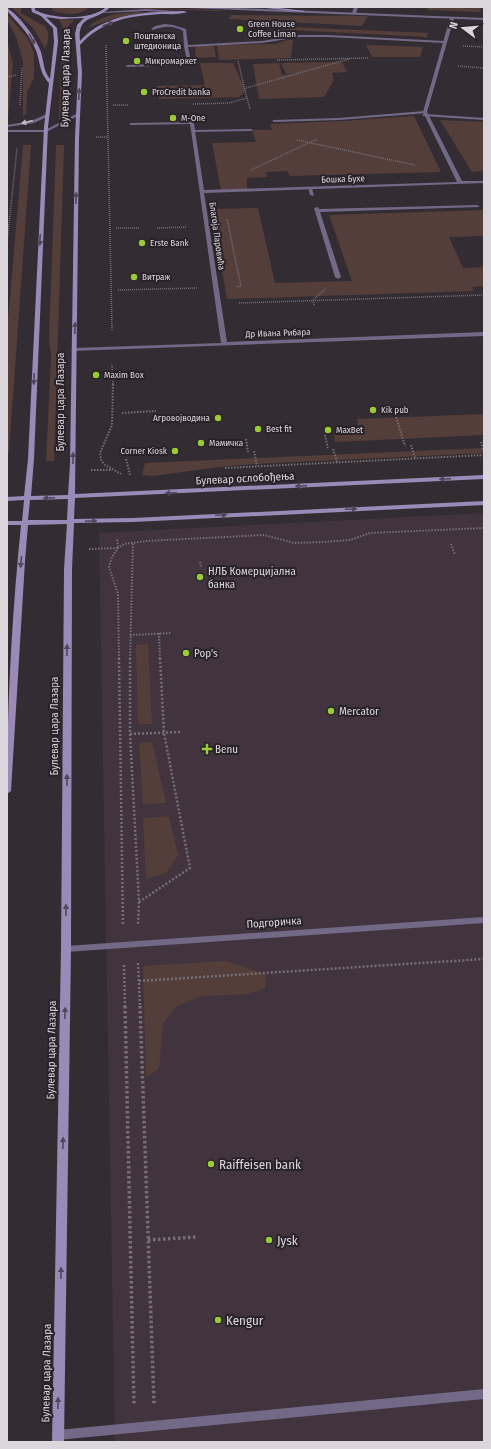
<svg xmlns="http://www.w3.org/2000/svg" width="491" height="1449" viewBox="0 0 491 1449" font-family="'Fira Sans Condensed',sans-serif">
	<rect width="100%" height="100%" fill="#342c33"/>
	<path fill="#41343f" d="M 484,513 L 484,1442 L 115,1442 L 99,533 Z"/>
	<path fill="#543e39" d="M 11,7 L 21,7 L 21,13 L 46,27 C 49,35 49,42 45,49 L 34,29 Z
		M 52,7 L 89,7 C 79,17 64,15 52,10 Z
		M 119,7 L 220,10 L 219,11 L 118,8 Z
		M 428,7 L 481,7 L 480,12 L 427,10 Z
		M 146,12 L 112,19 L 87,28 C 104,13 124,12 146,12 Z
		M 7,14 L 28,39 L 34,53 L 34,78 L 27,92 L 26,114 L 23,116 L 23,62 L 17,39 L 7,20 Z
		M 231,15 L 368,16 L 362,26 L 229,19 Z
		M 59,19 L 74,20 L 68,26 L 65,114 L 59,120 L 63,27 Z
		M 269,26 L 428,33 L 427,37 L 270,29 Z
		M 288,40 L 293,40 L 291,58 L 219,60 L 217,45 L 275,44 Z
		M 7,41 L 13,63 L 8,119 L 7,120 Z
		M 366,45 L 423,47 L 420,57 L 372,57 Z
		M 195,46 L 214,46 L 216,57 L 196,58 Z
		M 342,62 L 347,72 L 332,73 L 334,80 L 324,97 L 259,99 L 253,64 L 279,63 L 282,75 L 295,74 L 286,74 L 281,63 Z
		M 200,63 L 233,63 L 246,91 L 239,97 L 159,99 L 157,86 L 205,85 Z
		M 414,116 L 441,172 L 290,176 L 287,171 L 266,172 L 267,177 L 247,178 L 247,189 L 221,190 L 212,143 L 256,142 L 252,130 L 272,130 L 270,124 L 343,121 Z
		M 440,120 L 484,122 L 484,171 L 472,172 Z
		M 23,145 L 31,145 L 9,452 L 7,452 L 7,332 Z
		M 56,145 L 64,145 L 54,461 L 46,461 L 51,356 L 49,339 Z
		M 258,208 L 275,283 L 352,281 L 329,215 L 484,210 L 484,236 L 449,237 L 463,268 L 484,267 L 484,286 L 472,287 L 474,291 L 227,299 L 211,209 Z
		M 484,414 L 484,435 L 335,442 L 334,435 L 361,434 L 357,419 Z
		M 484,448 L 484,453 L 253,464 L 219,467 L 153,476 L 142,475 L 145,463 Z
		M 148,644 L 152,724 L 138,724 L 136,645 Z
		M 152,742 L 166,803 L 143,804 L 139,743 Z
		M 169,816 L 178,855 L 166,873 L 146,879 L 143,818 Z
		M 225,961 L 266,974 L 265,988 L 247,994 L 201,996 L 176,1007 L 163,1023 L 159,1069 L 146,1077 L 143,966 Z"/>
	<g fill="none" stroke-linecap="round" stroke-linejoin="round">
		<path stroke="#767076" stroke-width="1.5" stroke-dasharray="1 1" stroke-linecap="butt" d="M 106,45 L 112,330
			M 463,46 L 484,47
			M 277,60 L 368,58
			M 458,66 L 484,68
			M 7,77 L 17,75
			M 246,88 L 349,59
			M 247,98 L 250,109
			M 193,104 L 229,103 L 247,98 L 238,61
			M 20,105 L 22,68
			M 113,105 L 128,105
			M 96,137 L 107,137
			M 297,140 L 415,165
			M 251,170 L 317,139
			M 227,219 L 241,286 L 236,287
			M 116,228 L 139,228
			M 157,228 L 187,227
			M 7,243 L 17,148
			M 118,290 L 197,288
			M 239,303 L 484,295
			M 314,305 L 313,300 L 325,289
			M 112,365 L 113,385"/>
		<path stroke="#767076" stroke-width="2" stroke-dasharray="1.5 1.5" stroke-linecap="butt" d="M 113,384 L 112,425 L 100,453 L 101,460 L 105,465 L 121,474
			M 122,413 L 156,411
			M 396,417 L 405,446
			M 325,435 L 328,449
			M 246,439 L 248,452
			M 481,442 L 484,451
			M 411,445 L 415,458
			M 333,449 L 337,462
			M 254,451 L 257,466
			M 126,459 L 130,475
			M 225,468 L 484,455
			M 91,470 L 112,470
			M 451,544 L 455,555
			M 89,549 L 118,548 L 117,538
			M 200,562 L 201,567
			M 159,633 L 160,659
			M 130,635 L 172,633
			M 119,659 L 118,594 L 109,567 L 112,557 L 118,548 L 124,544 L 146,541 L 264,535 L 294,543 L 323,542 L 350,540 L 370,533 L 484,528
			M 130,659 L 133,543"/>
		<path stroke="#767076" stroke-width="2.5" stroke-dasharray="2 2" stroke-linecap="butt" d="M 119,658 L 123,926
			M 130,658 L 130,734 L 139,902 L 138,924
			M 130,734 L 181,732
			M 139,902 L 190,868 L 164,733 L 160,658
			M 138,963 L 140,1007
			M 124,965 L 125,1007
			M 139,981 L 484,959"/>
		<path stroke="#767076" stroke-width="3.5" stroke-dasharray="2.5 2.5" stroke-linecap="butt" d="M 125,1006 L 134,1406
			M 140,1006 L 154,1404
			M 148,1240 L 197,1237"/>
		<path fill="#736986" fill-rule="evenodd" d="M 165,24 L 173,25 L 186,29 L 188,45 L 262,41 L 300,35 L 328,35 L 444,41 L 446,42 L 444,43 L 328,37 L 300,37 L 262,43 L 188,47 L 191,61 L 187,65 L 126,67 L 127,65 L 185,63 L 187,61 L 184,46 L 183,31 C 173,25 163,26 153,30 L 151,29 L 155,26 Z
			M 425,111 L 427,111 L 427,113 L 339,120 L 274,122 L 272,121 L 274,120 L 339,118 Z
			M 47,114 L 49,115 L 49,116 L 34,123 L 7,127 L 7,125 L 31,121 Z
			M 76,114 L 80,115 L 46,132 L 7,132 L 7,130 L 45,130 Z
			M 425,114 L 484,118 L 484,120 L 423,116 L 423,114 Z
			M 192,122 L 194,123 L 195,130 L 251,129 L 253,130 L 251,131 L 193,132 L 191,131 L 190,124 L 131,125 L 129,124 L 131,123 Z
			M 308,187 L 312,188 L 314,196 L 310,195 Z
			M 477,205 L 479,206 L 479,207 L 320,212 L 341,277 L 338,279 L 335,277 L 314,208 L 318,207 L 319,209 Z
			M 484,1389 L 484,1399 L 58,1440 L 54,1439 L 52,1435 L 54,1431 L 58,1430 Z"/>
		<path fill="#736986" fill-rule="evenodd" d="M 354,7 L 358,7 L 356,13 L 354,14 L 352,13 Z
			M 452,17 L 454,18 L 427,112 L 462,181 L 484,181 L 484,183 L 204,193 L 227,342 L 484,332 L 484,336 L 72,351 L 71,350 L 74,348 L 221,343 L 191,130 L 195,131 L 204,190 L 457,182 L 423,112 L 450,18 Z
			M 484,917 L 484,923 L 66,952 L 63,951 L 61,949 L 63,947 L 66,946 Z"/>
		<path fill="#736986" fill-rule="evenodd" d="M 186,7 L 216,7 L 484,18 L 484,20 L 188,8 Z
			M 146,9 L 187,12 L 185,13 L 146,11 L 104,13 L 102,12 Z"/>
		<path fill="#998ab8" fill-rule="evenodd" d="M 31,7 L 35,7 L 35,10 C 51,19 92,21 106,7 L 110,7 C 97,22 77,13 80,41 C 105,12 149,12 184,11 L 186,12 C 179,15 169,14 161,14 C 129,16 103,20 80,45 L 82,73 L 79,138 L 75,494 L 484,475 L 484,479 L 75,498 L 74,519 L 133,518 L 484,501 L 484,505 L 133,522 L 74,523 L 72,569 L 71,949 L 64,1442 L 52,1442 L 61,949 L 64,569 L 67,524 L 28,525 L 25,561 L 11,791 L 7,794 C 7,704 12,614 21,525 L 7,525 L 7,521 L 22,521 L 24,500 L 7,501 L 7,497 L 24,496 L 28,459 L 44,127 L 49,83 C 38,71 41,60 34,46 C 28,32 17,22 7,11 L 7,8 C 20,16 36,38 41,52 C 44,62 43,70 50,79 L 54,42 L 53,28 L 41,16 L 32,12 ZM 46,17 L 60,19 L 84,18 L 77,25 L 75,34 L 78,73 L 75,138 L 70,464 L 68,495 L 31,496 L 34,459 L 48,127 L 58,42 L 57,28 ZM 68,499 L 67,520 L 28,520 L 30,500 Z
			M 256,7 L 271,7 L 305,11 L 303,12 Z"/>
	</g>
	<defs><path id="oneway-solid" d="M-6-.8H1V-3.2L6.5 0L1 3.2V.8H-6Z"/></defs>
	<g fill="#51465b">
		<use href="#oneway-solid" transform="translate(108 24) rotate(-19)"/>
		<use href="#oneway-solid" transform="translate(32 39) rotate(61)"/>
		<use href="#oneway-solid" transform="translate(79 94) rotate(-87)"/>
		<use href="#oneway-solid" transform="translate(76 198) rotate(-89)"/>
		<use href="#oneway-solid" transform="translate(40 240) rotate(93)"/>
		<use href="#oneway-solid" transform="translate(75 328) rotate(-88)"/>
		<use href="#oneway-solid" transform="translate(34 379) rotate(92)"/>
		<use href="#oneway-solid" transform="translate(73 458) rotate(-89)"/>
		<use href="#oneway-solid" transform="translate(445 479) rotate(177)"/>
		<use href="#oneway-solid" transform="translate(301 486) rotate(177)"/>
		<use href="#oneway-solid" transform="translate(171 493) rotate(177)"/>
		<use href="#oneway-solid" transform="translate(49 498) rotate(178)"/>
		<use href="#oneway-solid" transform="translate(351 509) rotate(-3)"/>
		<use href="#oneway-solid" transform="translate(221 515) rotate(-3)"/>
		<use href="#oneway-solid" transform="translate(91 521) rotate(-2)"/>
		<use href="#oneway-solid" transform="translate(21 562) rotate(95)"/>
		<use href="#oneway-solid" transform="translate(67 650) rotate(-90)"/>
		<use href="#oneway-solid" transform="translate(67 780) rotate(-90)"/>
		<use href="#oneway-solid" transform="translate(66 910) rotate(-90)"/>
		<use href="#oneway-solid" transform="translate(65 1013) rotate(-89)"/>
		<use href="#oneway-solid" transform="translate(63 1143) rotate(-89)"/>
		<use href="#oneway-solid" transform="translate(61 1273) rotate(-89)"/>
		<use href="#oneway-solid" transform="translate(58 1403) rotate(-89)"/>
	</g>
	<use fill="#c1bbc6" href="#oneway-solid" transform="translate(27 122) rotate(166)"/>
	<g fill="#9bcb33" stroke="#2a2229" stroke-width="1.5">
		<circle cx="240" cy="29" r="4"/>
		<circle cx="126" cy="41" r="4"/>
		<circle cx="137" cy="61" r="4"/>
		<circle cx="144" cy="92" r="4"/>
		<circle cx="173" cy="118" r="4"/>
		<circle cx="142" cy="243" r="4"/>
		<circle cx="134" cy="277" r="4"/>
		<circle cx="96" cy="375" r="4"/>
		<circle cx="373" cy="410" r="4"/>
		<circle cx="218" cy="418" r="4"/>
		<circle cx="258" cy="429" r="4"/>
		<circle cx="328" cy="430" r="4"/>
		<circle cx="201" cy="443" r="4"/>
		<circle cx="175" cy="451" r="4"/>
		<circle cx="200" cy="577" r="4"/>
		<circle cx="186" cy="653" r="4"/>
		<circle cx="331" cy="711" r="4"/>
		<path d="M205 743h4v4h4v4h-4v4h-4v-4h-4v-4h4z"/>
		<circle cx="211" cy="1164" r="4"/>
		<circle cx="269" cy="1240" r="4"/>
		<circle cx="218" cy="1320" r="4"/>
	</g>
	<g text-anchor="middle" stroke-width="4" stroke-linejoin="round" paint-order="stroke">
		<g font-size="9" fill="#dbd6db" stroke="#2a2229" text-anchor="start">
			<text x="248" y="27">Green House<tspan x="248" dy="10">Coffee Liman</tspan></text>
			<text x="134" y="39">Поштанска<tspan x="134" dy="10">штедионица</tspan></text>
			<text x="145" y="64">Микромаркет</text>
			<text x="152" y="95">ProCredit banka</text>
			<text x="181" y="121">M-One</text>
			<text x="150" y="246">Erste Bank</text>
			<text x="142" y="280">Витраж</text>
			<text x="104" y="378">Maxim Box</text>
			<text x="381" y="413">Kik pub</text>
			<text x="210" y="421" text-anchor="end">Агровојводина</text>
			<text x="266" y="432">Best fit</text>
			<text x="336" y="433">MaxBet</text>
			<text x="209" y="446">Мамичка</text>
			<text x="167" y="454" text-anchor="end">Corner Kiosk</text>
		</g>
		<g font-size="9" fill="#dbd6db" stroke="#2a2229">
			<text transform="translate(343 179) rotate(-2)" y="3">Бошка Бухе</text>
			<text transform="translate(217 236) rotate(82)" y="3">Благоја Паровића</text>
			<text transform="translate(278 333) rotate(-2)" y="3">Др Ивана Рибара</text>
		</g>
		<g font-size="11" fill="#dbd6db" stroke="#2a2229">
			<text transform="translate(65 78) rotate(-89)" y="4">Булевар цара Лазара</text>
			<text transform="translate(60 402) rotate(-90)" y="4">Булевар цара Лазара</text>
			<text transform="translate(245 478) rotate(-3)" y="4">Булевар ослобођења</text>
			<text transform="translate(54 726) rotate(-90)" y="4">Булевар цара Лазара</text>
			<text transform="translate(274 922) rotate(-4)" y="4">Подгоричка</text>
			<text transform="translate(51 1050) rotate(-89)" y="4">Булевар цара Лазара</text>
			<text transform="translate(46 1373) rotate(-89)" y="4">Булевар цара Лазара</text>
		</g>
		<g font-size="11" fill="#dbd6db" stroke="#2a2229" text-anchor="start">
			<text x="208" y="575">НЛБ Комерцијална<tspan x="208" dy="13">банка</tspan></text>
			<text x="194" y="657">Pop's</text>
			<text x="339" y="715">Mercator</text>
			<text x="215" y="753">Benu</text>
		</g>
		<g font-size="13" fill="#dbd6db" stroke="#2a2229" text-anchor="start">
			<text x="219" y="1169">Raiffeisen bank</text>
			<text x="277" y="1245">Jysk</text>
			<text x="226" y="1325">Kengur</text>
		</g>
	</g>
	<rect width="491" height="1449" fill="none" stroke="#dbd6db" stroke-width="16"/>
	<g transform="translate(463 28) rotate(286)" stroke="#2a2229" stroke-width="3" paint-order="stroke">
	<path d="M0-3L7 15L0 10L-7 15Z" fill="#dbd6db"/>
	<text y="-6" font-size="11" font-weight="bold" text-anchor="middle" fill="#dbd6db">N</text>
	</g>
</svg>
